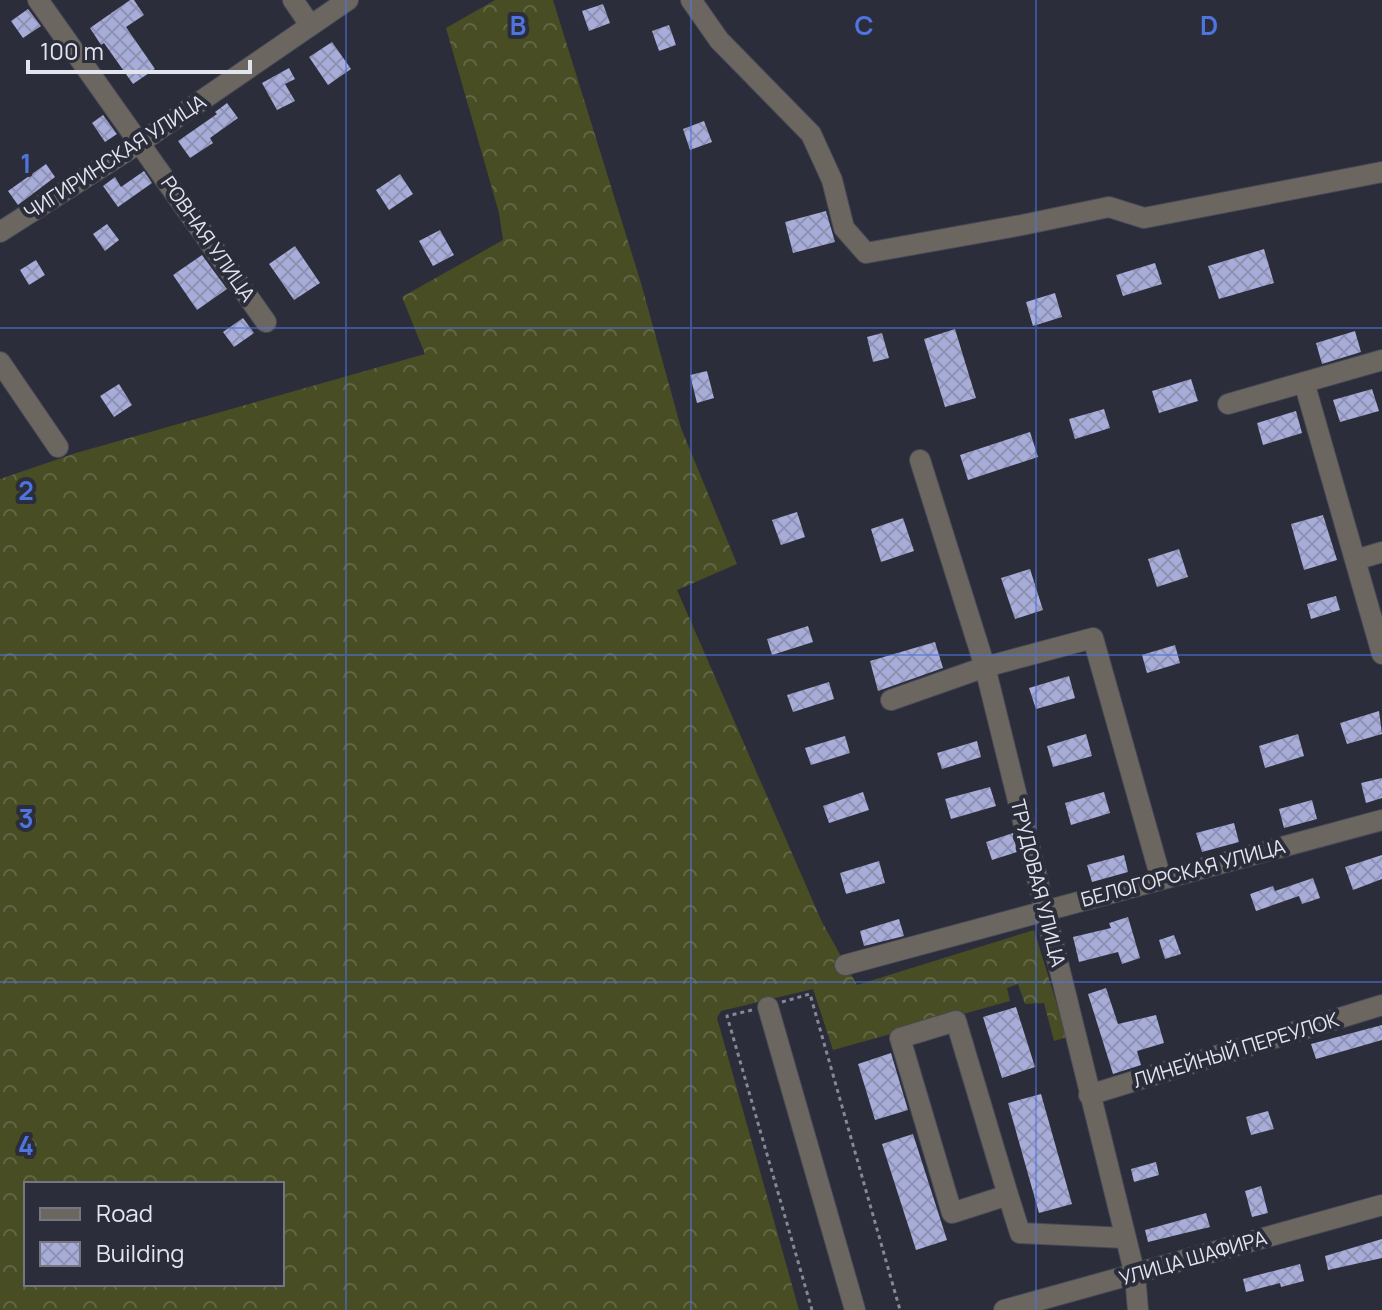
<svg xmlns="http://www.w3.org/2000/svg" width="1382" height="1310" viewBox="0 0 1382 1310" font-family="Manrope,sans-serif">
	<defs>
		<pattern id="forest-crowns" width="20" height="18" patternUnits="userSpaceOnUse" patternTransform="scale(2)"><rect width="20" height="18" fill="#484d24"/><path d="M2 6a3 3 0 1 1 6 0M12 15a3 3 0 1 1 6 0" fill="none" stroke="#626644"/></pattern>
		<pattern id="building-cross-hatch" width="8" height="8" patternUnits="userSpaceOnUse" patternTransform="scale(2)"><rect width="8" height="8" fill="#a7acd8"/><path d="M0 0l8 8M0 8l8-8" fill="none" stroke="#8e92b4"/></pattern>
	</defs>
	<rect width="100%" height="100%" fill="#2c2d3b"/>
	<path fill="url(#forest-crowns)" fill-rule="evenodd" d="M 495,0 L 553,0 L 641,283 L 681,428 L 737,564 L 677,590 L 822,922 L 857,985 L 1034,930 L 1067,1037 L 1054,1041 L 1044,1003 L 1025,1004 L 1018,984 L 1007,988 L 1010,1001 L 833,1050 L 813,989 L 721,1011 L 717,1018 L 799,1310 L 0,1310 L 0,479 L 76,453 L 425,354 L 402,297 L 503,240 L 499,213 L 446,28 ZM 26,1184 L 282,1184 L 282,1284 L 26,1284 Z"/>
	<path fill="url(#building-cross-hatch)" d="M 130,0 L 134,0 L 144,15 L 126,27 L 155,69 L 133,84 L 104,43 L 101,45 L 90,28 Z
		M 603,4 L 610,23 L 589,31 L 582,11 Z
		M 28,9 L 41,26 L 23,38 L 11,21 Z
		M 669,25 L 676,45 L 659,51 L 652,31 Z
		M 332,42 L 351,69 L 328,85 L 309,57 Z
		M 289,68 L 295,79 L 285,84 L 295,101 L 277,110 L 262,83 Z
		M 227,103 L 238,118 L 210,138 L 213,143 L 190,158 L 178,141 L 217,114 L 215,112 Z
		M 103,115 L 117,134 L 105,142 L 92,123 Z
		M 704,121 L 712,142 L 690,150 L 683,129 Z
		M 46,164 L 55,177 L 18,205 L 8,191 Z
		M 144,171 L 152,183 L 118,207 L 103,186 L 115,177 L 121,187 Z
		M 400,174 L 413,194 L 389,210 L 376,190 Z
		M 826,211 L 835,242 L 793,253 L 785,222 Z
		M 107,224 L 119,240 L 105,251 L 93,234 Z
		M 440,230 L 454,255 L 433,266 L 419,241 Z
		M 295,246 L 320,283 L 294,300 L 269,264 Z
		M 1264,249 L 1274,283 L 1219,299 L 1208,266 Z
		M 202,255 L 227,289 L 197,310 L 173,275 Z
		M 36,260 L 45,275 L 29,285 L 20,270 Z
		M 1155,263 L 1162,284 L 1123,296 L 1116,275 Z
		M 1055,293 L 1062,317 L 1033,326 L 1026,302 Z
		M 243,318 L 254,333 L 234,347 L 223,332 Z
		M 955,329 L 976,398 L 945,407 L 924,339 Z
		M 1355,331 L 1361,352 L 1322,364 L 1316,343 Z
		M 882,333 L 889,358 L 873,362 L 867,337 Z
		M 707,371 L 714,398 L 697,403 L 690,375 Z
		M 1191,379 L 1198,401 L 1159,413 L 1152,391 Z
		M 119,384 L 132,405 L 114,417 L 100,396 Z
		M 1372,389 L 1379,411 L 1340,422 L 1333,400 Z
		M 1104,409 L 1110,428 L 1075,439 L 1069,419 Z
		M 1296,411 L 1302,433 L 1263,445 L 1257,423 Z
		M 1030,432 L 1038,457 L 968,480 L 960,455 Z
		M 797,512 L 805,537 L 781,545 L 772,520 Z
		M 1323,515 L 1337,560 L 1304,570 L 1291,524 Z
		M 903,518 L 914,551 L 881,562 L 871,529 Z
		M 1179,549 L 1188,577 L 1157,587 L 1148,559 Z
		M 1030,569 L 1043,610 L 1015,619 L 1001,578 Z
		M 1336,596 L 1340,610 L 1311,619 L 1307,604 Z
		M 808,626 L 813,642 L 772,655 L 767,639 Z
		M 935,642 L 943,668 L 878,691 L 870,661 Z
		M 1175,645 L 1180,663 L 1147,673 L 1142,655 Z
		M 1069,676 L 1075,698 L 1036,709 L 1029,688 Z
		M 829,682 L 834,699 L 793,712 L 787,695 Z
		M 1379,711 L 1382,734 L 1347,744 L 1340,723 Z
		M 1086,734 L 1092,756 L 1053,767 L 1047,746 Z
		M 1298,734 L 1304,756 L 1265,768 L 1259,746 Z
		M 845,736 L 850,753 L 811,765 L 805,748 Z
		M 977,741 L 981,757 L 942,769 L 937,753 Z
		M 1382,778 L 1382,798 L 1366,803 L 1361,783 Z
		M 990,787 L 996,806 L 951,819 L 945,799 Z
		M 863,792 L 869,810 L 829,823 L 823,806 Z
		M 1104,792 L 1110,813 L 1071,825 L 1065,803 Z
		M 1312,800 L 1317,819 L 1284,828 L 1279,809 Z
		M 1234,823 L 1239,842 L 1202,852 L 1196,833 Z
		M 1013,833 L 1017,852 L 992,860 L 986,842 Z
		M 1124,855 L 1128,872 L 1092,882 L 1087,865 Z
		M 1382,855 L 1382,879 L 1353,890 L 1345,867 Z
		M 879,861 L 885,883 L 846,894 L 840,873 Z
		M 1313,878 L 1320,898 L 1302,904 L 1299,896 L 1256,911 L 1250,894 L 1273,886 L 1275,891 Z
		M 1128,917 L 1140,958 L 1122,964 L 1118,952 L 1079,962 L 1073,937 L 1111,928 L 1109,923 Z
		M 899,919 L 904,936 L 864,946 L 860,931 Z
		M 1174,935 L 1181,954 L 1165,959 L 1159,940 Z
		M 1106,988 L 1118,1024 L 1156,1015 L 1164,1043 L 1137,1051 L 1141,1065 L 1113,1074 L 1088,994 Z
		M 1016,1007 L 1035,1067 L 1002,1078 L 983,1017 Z
		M 1382,1025 L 1382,1040 L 1316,1059 L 1311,1044 Z
		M 891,1053 L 908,1110 L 875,1120 L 858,1064 Z
		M 1041,1094 L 1072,1204 L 1039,1213 L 1008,1103 Z
		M 1268,1111 L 1274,1129 L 1251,1135 L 1246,1117 Z
		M 913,1134 L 947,1240 L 916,1250 L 882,1144 Z
		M 1156,1162 L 1159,1175 L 1134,1182 L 1131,1169 Z
		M 1261,1186 L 1268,1213 L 1252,1217 L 1245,1191 Z
		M 1206,1213 L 1210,1227 L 1148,1242 L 1145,1230 Z
		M 1382,1239 L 1382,1258 L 1328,1270 L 1325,1256 Z
		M 1300,1264 L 1304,1281 L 1281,1287 L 1280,1283 L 1246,1292 L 1243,1279 Z"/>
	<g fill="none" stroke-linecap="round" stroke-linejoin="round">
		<g stroke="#494a58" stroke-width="22">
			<path id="minor" d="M 38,0 L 266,322
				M 293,0 L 310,25
				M 691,0 L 719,40 L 811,134 L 832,180 L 844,228 L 866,253 L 1022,225 L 1109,207 L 1144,218 L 1382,172
				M 0,232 L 141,142 L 348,0
				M 0,362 L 58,447
				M 1304,382 L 1382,654
				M 1228,404 L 1382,360
				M 920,460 L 985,667 L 1135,1275 L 1138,1310
				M 1355,560 L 1382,552
				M 891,700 L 985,667 L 1093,638 L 1161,879
				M 845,965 L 1382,820
				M 768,1007 L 855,1310
				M 1089,1095 L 1382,1005
				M 1008,1195 L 956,1021 L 900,1038 L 952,1213 L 1008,1195 L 1020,1233 L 1126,1238
				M 1004,1310 L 1382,1205"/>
		</g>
		<path stroke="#868893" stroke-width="3" stroke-dasharray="4 4" stroke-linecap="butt" d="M 782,1002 L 810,994 L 900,1310
			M 752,1010 L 727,1016 L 812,1310"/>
		<use href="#minor" stroke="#6b6760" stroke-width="20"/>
	</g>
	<path fill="none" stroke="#4e74de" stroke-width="2" stroke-opacity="0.55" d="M 346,0 L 346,1310M 691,0 L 691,1310M 1036,0 L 1036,1310M 0,328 L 1382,328M 0,655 L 1382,655M 0,982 L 1382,982"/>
	<g text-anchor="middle" stroke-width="8" stroke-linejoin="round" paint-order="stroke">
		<g font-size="20" fill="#e3e5ee" stroke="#2c2d3b">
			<text transform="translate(115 157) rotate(-33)" y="7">ЧИГИРИНСКАЯ УЛИЦА</text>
			<text transform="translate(208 239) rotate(55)" y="7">РОВНАЯ УЛИЦА</text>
			<text transform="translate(1183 873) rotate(-15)" y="7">БЕЛОГОРСКАЯ УЛИЦА</text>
			<text transform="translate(1038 883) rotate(76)" y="7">ТРУДОВАЯ УЛИЦА</text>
			<text transform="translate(1236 1050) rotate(-17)" y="7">ЛИНЕЙНЫЙ ПЕРЕУЛОК</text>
			<text transform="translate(1193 1258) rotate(-16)" y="7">УЛИЦА ШАФИРА</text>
		</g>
	</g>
	<g font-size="26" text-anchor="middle" font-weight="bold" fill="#4e74de" stroke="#2c2d3b" stroke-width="8" stroke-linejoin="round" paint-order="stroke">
		<text x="518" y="35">B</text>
		<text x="864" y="35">C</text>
		<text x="1209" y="35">D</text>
		<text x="26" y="173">1</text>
		<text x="26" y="500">2</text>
		<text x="26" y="828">3</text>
		<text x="26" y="1155">4</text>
	</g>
	<rect x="24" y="1182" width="260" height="104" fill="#2c2d3b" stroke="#757783" stroke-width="2"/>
	<rect x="40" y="1208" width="40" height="12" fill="#6b6760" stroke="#757783" stroke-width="2"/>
	<text x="96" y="1222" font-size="24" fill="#e3e5ee">Road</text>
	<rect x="40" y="1242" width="40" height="24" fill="url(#building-cross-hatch)" stroke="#757783" stroke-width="2"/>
	<text x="96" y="1262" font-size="24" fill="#e3e5ee">Building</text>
	<path d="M28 60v12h222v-12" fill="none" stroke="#e3e5ee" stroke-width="4"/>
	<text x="40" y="60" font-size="24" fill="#e3e5ee" stroke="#2c2d3b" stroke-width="6" paint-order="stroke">100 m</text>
</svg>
